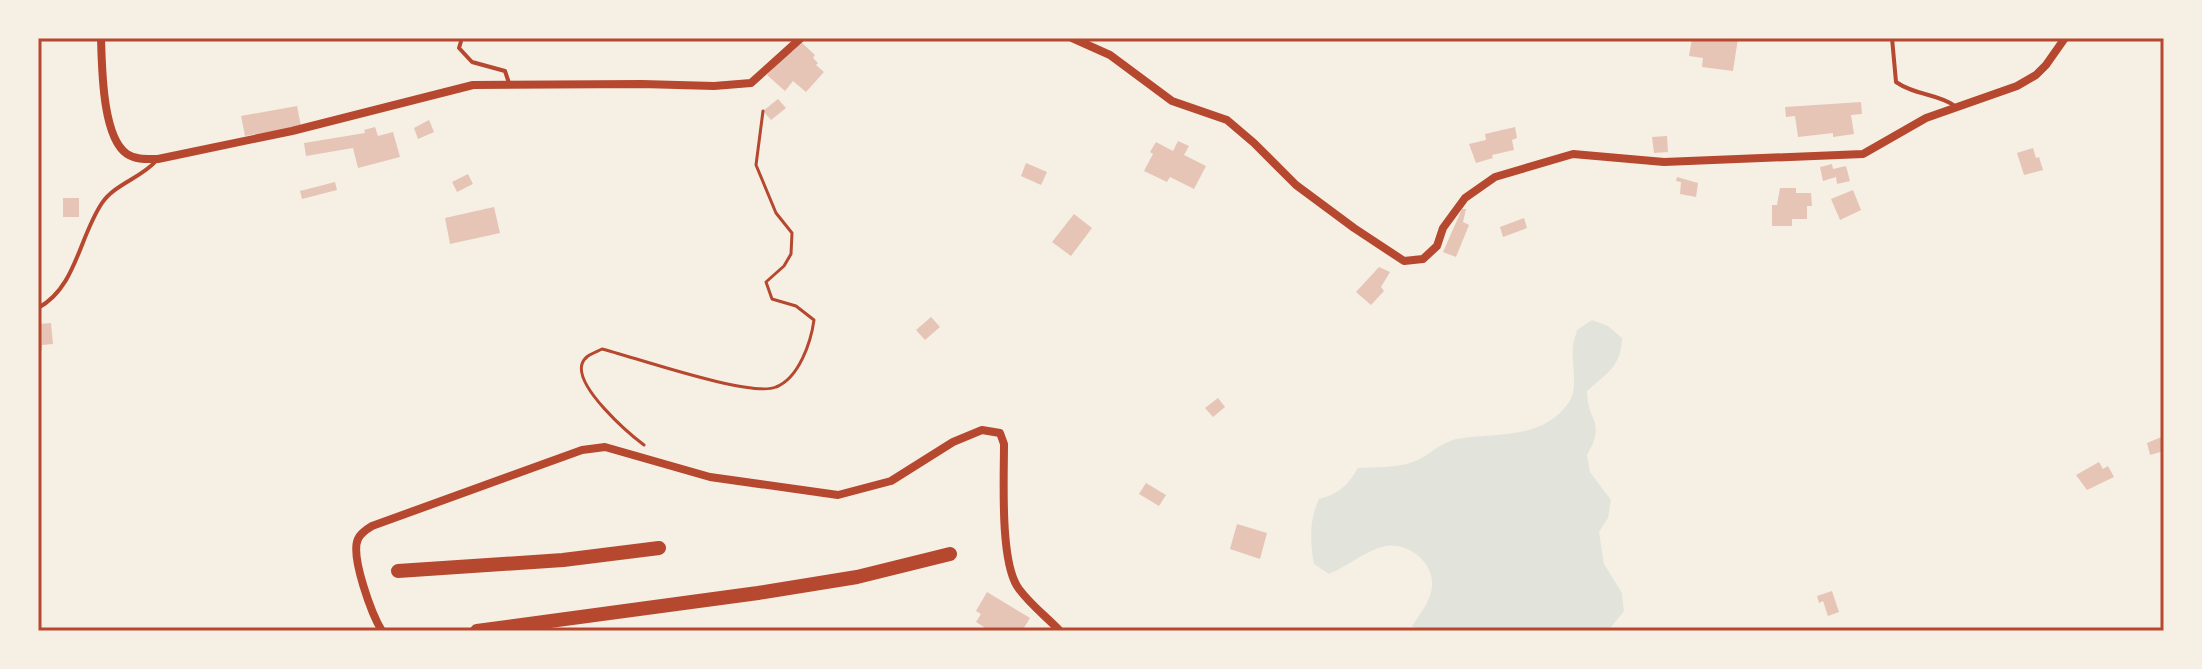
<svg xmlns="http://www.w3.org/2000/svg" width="2202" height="669" viewBox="0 0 2202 669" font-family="'DM Sans',sans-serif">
	<rect width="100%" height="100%" fill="#f6efe4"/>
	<path fill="#e2e4dc" d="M 1592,320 L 1608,326 L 1622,338 C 1621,367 1607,373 1587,391 C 1587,423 1607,420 1587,455 L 1590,472 L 1611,500 L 1608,518 L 1599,532 L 1604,564 L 1622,593 L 1624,611 L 1608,631 L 1421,631 L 1412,626 C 1420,614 1430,602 1432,587 C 1435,563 1408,542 1386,546 C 1366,550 1348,566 1329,574 L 1314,564 C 1310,542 1309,520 1319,499 C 1339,494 1348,485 1358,468 C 1376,467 1396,468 1413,462 C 1429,456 1439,443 1456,439 C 1495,432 1543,441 1569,402 C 1579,386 1571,365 1573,348 C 1573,342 1576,335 1577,330 Z"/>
	<path fill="#e6c5b7" d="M 1692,38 L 1738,38 L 1733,71 L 1702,67 L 1703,58 L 1689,56 Z
		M 801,42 L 815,55 L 813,58 L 818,63 L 816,65 L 824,72 L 806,92 L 793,81 L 785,91 L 767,75 L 791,49 L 793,51 Z
		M 778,99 L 786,108 L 771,120 L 763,111 Z
		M 1861,102 L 1862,114 L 1851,115 L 1854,134 L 1833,137 L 1833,133 L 1798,137 L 1795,116 L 1786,117 L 1785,107 Z
		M 297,106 L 301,126 L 245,136 L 241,116 Z
		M 429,120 L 434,132 L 418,139 L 414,128 Z
		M 375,127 L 378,136 L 393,132 L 400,157 L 358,168 L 353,148 L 306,156 L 304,143 L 365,133 L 364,130 Z
		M 1515,127 L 1517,138 L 1512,140 L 1514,150 L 1492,155 L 1493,158 L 1476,163 L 1469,144 L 1486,140 L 1485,134 Z
		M 1667,136 L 1668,152 L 1654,153 L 1652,137 Z
		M 1178,141 L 1189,146 L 1184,155 L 1206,166 L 1194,189 L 1170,177 L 1167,182 L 1144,171 L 1153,154 L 1150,152 L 1156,142 L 1173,151 Z
		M 2033,148 L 2036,158 L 2039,157 L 2043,170 L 2024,175 L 2017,153 Z
		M 1026,163 L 1047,172 L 1041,185 L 1021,176 Z
		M 1832,164 L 1833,169 L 1846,166 L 1850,181 L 1837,184 L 1836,177 L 1823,181 L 1820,167 Z
		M 468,174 L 473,184 L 457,192 L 452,182 Z
		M 1677,177 L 1698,183 L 1696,197 L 1680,194 L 1681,182 L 1676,181 Z
		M 335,182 L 337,190 L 302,199 L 300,191 Z
		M 1780,188 L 1796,188 L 1796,193 L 1811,193 L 1812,206 L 1807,206 L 1807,219 L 1792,219 L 1792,226 L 1772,226 L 1772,205 L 1777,205 Z
		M 1853,190 L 1861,210 L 1840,220 L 1831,199 Z
		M 63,198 L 79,198 L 79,217 L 63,217 Z
		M 494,207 L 500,233 L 450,244 L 445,218 Z
		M 1462,209 L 1466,209 L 1463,222 L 1469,225 L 1456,257 L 1443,252 Z
		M 1074,214 L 1092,228 L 1071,256 L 1052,242 Z
		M 1524,218 L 1527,228 L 1503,237 L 1500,227 Z
		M 1379,267 L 1390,272 L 1381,287 L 1384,291 L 1371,305 L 1356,292 Z
		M 931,317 L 940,327 L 925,340 L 916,330 Z
		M 51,323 L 53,344 L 42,345 L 42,350 L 38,351 L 39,324 Z
		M 1218,398 L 1225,407 L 1213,417 L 1205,408 Z
		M 2164,436 L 2164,451 L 2150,455 L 2147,443 Z
		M 2099,462 L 2103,469 L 2108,466 L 2114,477 L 2087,490 L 2076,475 Z
		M 1146,483 L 1166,495 L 1159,506 L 1139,494 Z
		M 1237,524 L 1267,533 L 1260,559 L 1230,549 Z
		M 1832,591 L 1839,612 L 1828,616 L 1823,601 L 1819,603 L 1817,596 Z
		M 987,592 L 1030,618 L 1022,631 L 990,631 L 976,622 L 981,614 L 976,611 Z"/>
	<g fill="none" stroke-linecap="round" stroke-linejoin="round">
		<path stroke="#b5482f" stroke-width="3" d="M 644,445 C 628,433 575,387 582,364 C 585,355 594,353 602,349 C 634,357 751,398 776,387 C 799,378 811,342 814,320 L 796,306 L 772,299 L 766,282 L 784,266 L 791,254 L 792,233 L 776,213 L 756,165 L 763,111"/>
		<path stroke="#b5482f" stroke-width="4" d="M 462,38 L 459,48 L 472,62 L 505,71 L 509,83
			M 1892,38 L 1896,82 C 1916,96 1937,93 1955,106
			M 38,308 C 76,288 79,237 102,203 C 115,184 141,178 156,161"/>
		<path stroke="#b5482f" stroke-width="8" d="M 101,38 C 102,66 102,137 127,154 C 136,160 147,159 158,159 L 292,131 L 473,85 L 642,84 L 714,86 L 751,83 L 801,38
			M 1072,38 L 1110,55 L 1172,101 L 1227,120 L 1254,143 L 1296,185 L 1354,228 L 1404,261 L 1423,259 L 1437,246 L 1443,228 L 1465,198 L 1495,177 L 1573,154 L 1664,162 L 1863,154 L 1926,118 L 2017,86 L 2036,75 L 2046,65 L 2065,38
			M 382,631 C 372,615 350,556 358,539 C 360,534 367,529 372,526 L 582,450 L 605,447 L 710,477 L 838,495 L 891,481 L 953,442 L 982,430 L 1000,433 L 1004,444 C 1004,478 1000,558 1017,586 C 1027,602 1047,617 1060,631"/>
		<path stroke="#b5482f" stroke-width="14" d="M 398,571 L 563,560 L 659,548
			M 477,631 L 758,593 L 857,577 L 950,554"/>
	</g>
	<rect width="2202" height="669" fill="none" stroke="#f6efe4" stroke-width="80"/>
	<rect x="40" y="40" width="2122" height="589" fill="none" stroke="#b5482f" stroke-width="3"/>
</svg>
